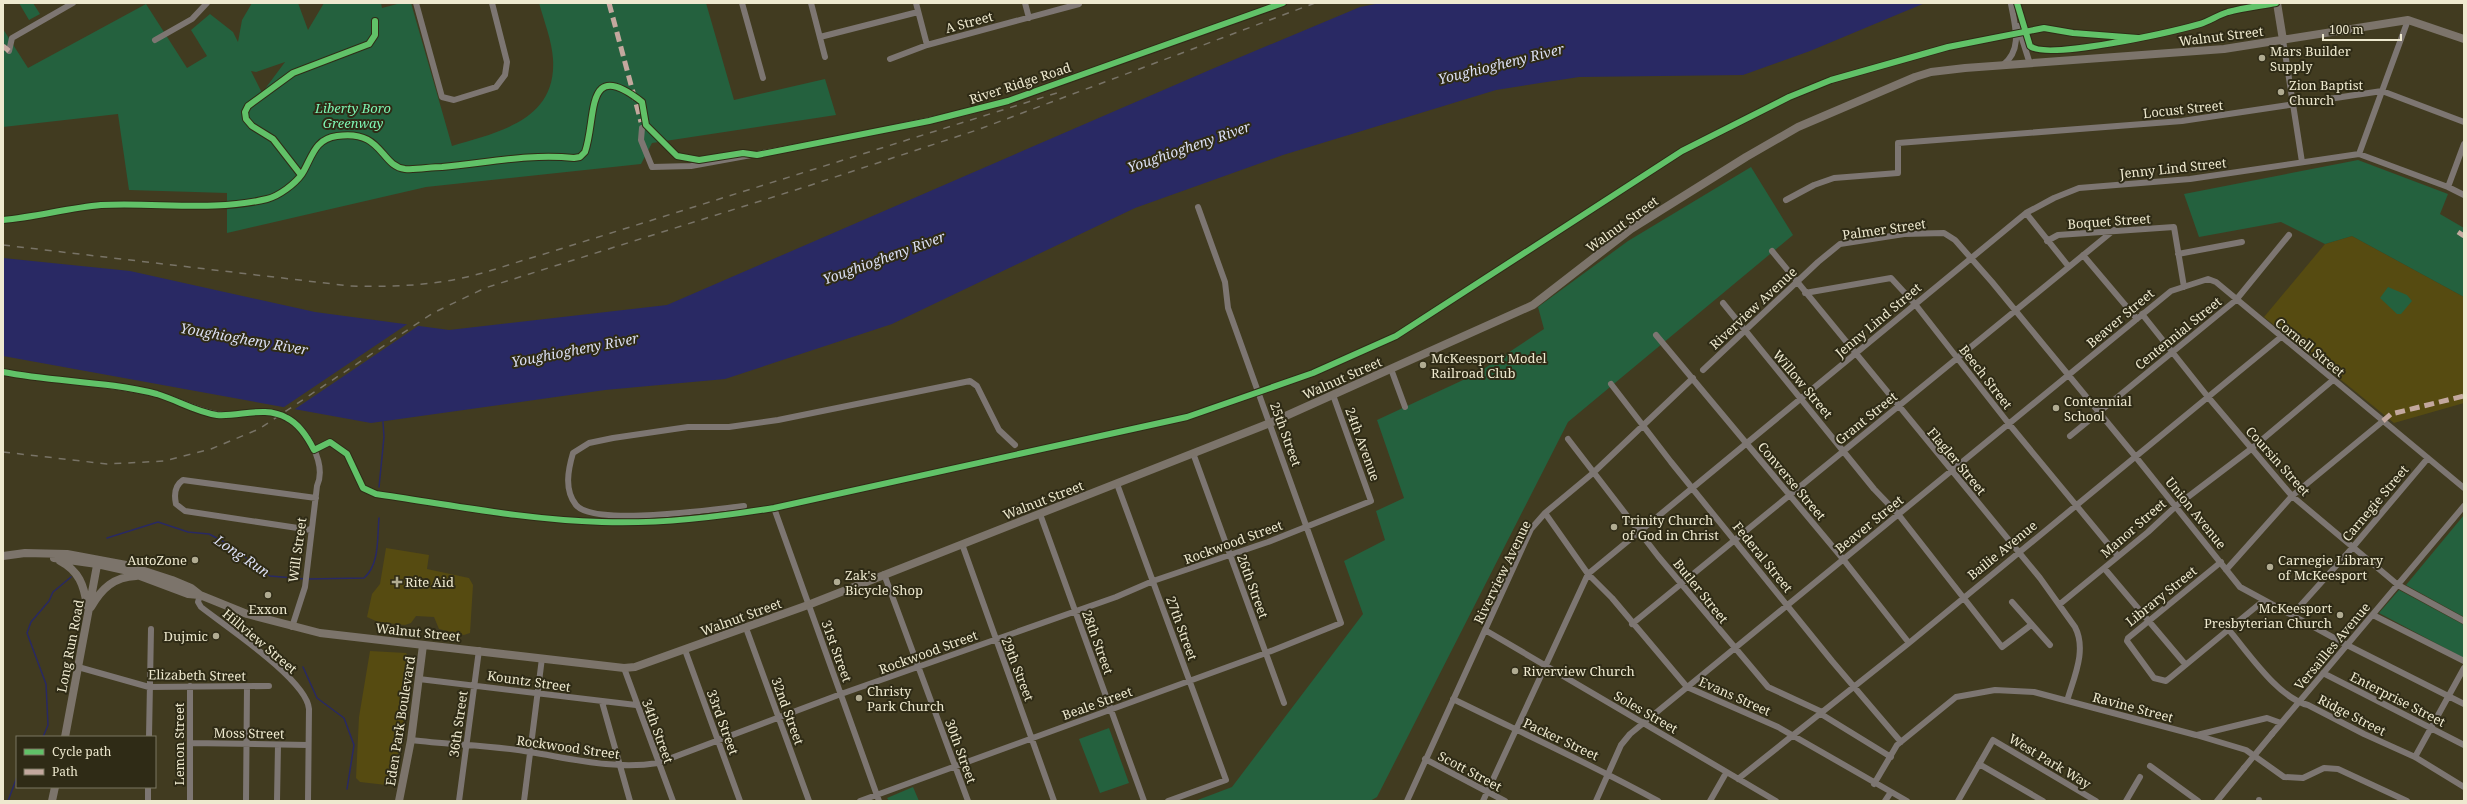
<svg xmlns="http://www.w3.org/2000/svg" width="2467" height="804" viewBox="0 0 2467 804" font-family="'Noto Serif',serif">
	<rect width="100%" height="100%" fill="#413b20"/>
	<path fill="#564b11" d="M 2352,236 L 2464,297 L 2464,403 L 2394,423 L 2264,317 L 2325,244 Z
		M 386,548 L 429,555 L 427,569 L 469,578 L 473,585 L 470,633 L 464,635 L 439,629 L 434,617 L 416,616 L 411,623 L 405,625 L 378,622 L 367,617 L 372,594 L 380,584 Z
		M 370,651 L 406,653 L 412,664 L 395,786 L 360,782 L 356,778 L 359,717 Z"/>
	<path fill="#24613e" fill-rule="evenodd" d="M 19,3 L 33,3 L 40,14 L 29,20 Z
		M 252,3 L 298,3 L 308,30 L 324,3 L 381,3 L 382,8 L 401,3 L 411,3 L 452,146 C 498,132 557,121 553,59 C 552,41 544,21 539,3 L 706,3 L 734,100 L 825,79 L 836,115 L 652,143 L 641,164 L 426,187 L 227,233 L 227,193 L 129,190 L 118,114 L 3,127 L 3,29 L 28,68 L 146,4 L 187,68 L 207,56 L 191,30 L 210,14 L 233,32 L 238,42 L 242,20 ZM 285,62 L 262,93 L 251,71 L 256,72 Z
		M 2358,160 L 2448,194 L 2440,214 L 2464,228 L 2464,297 L 2352,236 L 2325,244 L 2281,222 L 2199,237 L 2184,194 Z
		M 1751,167 L 1793,235 L 1568,422 L 1377,797 L 1370,801 L 1195,801 L 1232,787 L 1363,614 L 1344,561 L 1385,540 L 1376,511 L 1404,498 L 1377,420 L 1476,374 L 1544,329 L 1538,307 L 1628,241 Z
		M 2388,287 L 2407,295 L 2412,301 L 2401,314 L 2397,314 L 2380,298 Z
		M 2464,515 L 2464,617 L 2406,585 Z
		M 2399,590 L 2464,625 L 2464,658 L 2379,613 Z
		M 1109,728 L 1129,783 L 1100,793 L 1079,739 Z
		M 913,787 L 919,801 L 889,801 L 887,798 Z"/>
	<path fill="#292964" d="M 1381,3 L 1925,3 L 1810,51 L 1743,75 L 1579,77 L 1496,90 L 1283,155 L 1135,208 L 892,324 L 725,379 L 605,390 L 371,423 L 3,356 L 3,258 L 130,271 L 315,312 L 449,330 L 667,305 L 1212,69 L 1360,7 Z"/>
	<path fill="#413b20" d="M 409,323 L 421,324 L 292,411 L 281,409 Z"/>
	<g fill="none" stroke-linecap="round" stroke-linejoin="round">
		<path stroke="#292964" stroke-width="1.5" d="M 379,487 L 384,437 L 383,422
			M 107,538 L 158,522 L 188,532 L 209,534 L 228,544 L 270,576 L 305,579
			M 308,579 L 364,578 C 380,564 377,538 379,518
			M 303,667 L 317,698 L 344,718 L 354,745 L 347,789
			M 43,737 L 48,725 L 46,684 L 27,633 L 31,622 L 49,601 L 53,592 L 71,577
			M 8,801 L 17,777"/>
		<path stroke="#7d7672" stroke-width="6" d="M 416,3 L 442,97 L 454,100 L 496,87 L 505,75 L 507,62 L 492,3
			M 742,3 L 763,78
			M 811,3 L 825,57
			M 916,3 L 927,45
			M 1025,3 L 1029,18
			M 2018,26 L 2030,64
			M 820,37 L 918,12
			M 155,40 L 192,19 L 207,3
			M 2283,40 L 2302,162
			M 9,51 L 12,38 L 73,3
			M 890,59 L 927,45 L 1079,4
			M 2003,65 C 2023,49 2015,26 2011,4
			M 642,128 L 641,140 L 652,167 L 691,166 L 845,138 L 967,112 L 1008,101 L 1283,3
			M 2359,154 L 2408,20
			M 2448,187 L 2464,144
			M 1786,200 L 1814,185 L 1834,178 L 1898,173 L 1898,143 L 2182,121 L 2382,91 L 2464,122
			M 2026,213 L 2069,267
			M 2047,241 L 2058,235 L 2174,227 L 2184,287
			M 1772,251 L 2040,578 L 2075,627 C 2087,650 2074,677 2067,701
			M 2178,254 L 2242,242
			M 2083,255 L 2137,319
			M 1805,293 L 1891,278 L 1915,304 L 2009,424 L 2118,556
			M 1723,303 L 1874,489 L 1898,514 L 2002,647 L 2031,625
			M 2142,314 L 2208,397 L 2292,496 L 2398,585 L 2464,621
			M 1656,335 L 1843,559 L 1909,643
			M 1391,369 L 1405,407
			M 1703,370 L 1818,262 L 1840,244 L 1904,234 L 1944,233 L 1955,240 L 1992,282 L 2135,456 L 2240,587 L 2347,645 L 2464,704
			M 3,372 C 54,382 106,382 156,394 C 177,399 196,411 217,414 C 240,418 263,406 286,417 C 307,428 327,464 317,486 L 305,587 L 292,627
			M 1611,384 L 1671,462 L 1832,661 L 1901,742
			M 2070,436 L 2236,300 L 2289,235
			M 1568,439 L 1658,556 L 1768,687 L 1822,712
			M 1193,453 L 1284,703
			M 1117,484 L 1226,780 L 1168,801
			M 744,506 C 714,509 594,527 576,505 C 564,490 568,470 573,453 L 589,443 L 613,438 L 688,427 L 729,427 L 778,420 L 970,381 L 977,386 L 999,430 L 1015,445
			M 774,508 L 879,801
			M 1545,513 L 1588,574 L 1612,598 L 1687,687 L 1778,727 L 1907,801
			M 1040,514 L 1144,801
			M 311,530 L 185,511 L 176,504 C 174,495 174,486 183,480 L 316,498
			M 962,544 L 1054,801
			M 2221,562 L 2128,638 L 2127,641 L 2154,678 L 2166,681 L 2171,677 L 2263,601
			M 2104,568 L 2185,664
			M 2226,570 L 2292,496 L 2383,421
			M 884,574 L 968,801
			M 200,595 L 198,602 L 201,607 C 225,626 307,680 309,709 L 308,801
			M 2012,602 L 2050,645
			M 2060,604 L 2148,532 L 2176,506 L 2251,449 L 2333,380
			M 2292,615 L 2353,547 L 2428,458
			M 2373,615 L 2464,661
			M 1632,624 L 2114,230
			M 746,628 L 809,801
			M 2228,629 C 2248,652 2278,698 2308,705 L 2364,734 L 2415,757 L 2464,787
			M 1485,630 L 1776,801
			M 685,650 L 740,801
			M 78,667 L 149,687 L 269,686
			M 624,668 L 673,801
			M 2323,673 L 2464,745
			M 419,679 L 636,705
			M 190,686 L 190,801
			M 1453,699 C 1522,733 1591,764 1658,801
			M 602,702 L 630,801
			M 1821,714 L 1891,757
			M 2272,734 L 2464,506
			M 2197,735 L 2267,718 L 2281,723
			M 149,737 L 151,629
			M 411,740 C 451,745 491,745 530,752 C 573,759 615,770 658,763 L 841,694 L 1116,597 L 1153,581 L 1268,542 L 1371,501 L 1333,395
			M 191,743 L 308,745
			M 2415,757 L 2464,668
			M 1425,759 L 1505,801
			M 1979,764 L 2043,801
			M 2150,766 L 2198,801
			M 1738,779 L 1909,643 L 2281,337
			M 1874,784 L 1897,745 L 1956,697 L 1995,690 L 2034,692 L 2196,735 L 2246,750 L 2284,777 L 2303,778 L 2324,768 L 2338,769 L 2407,801
			M 148,801 L 148,787
			M 246,801 L 247,687
			M 277,801 L 278,745
			M 459,801 L 479,650
			M 524,801 L 542,658
			M 860,801 L 1266,653 L 1341,623 L 1228,308 L 1225,282 L 1198,207
			M 1407,801 L 1531,529 L 1545,513 L 1593,473 L 1693,378
			M 1483,801 L 1588,574 L 2026,213 L 2054,198 L 2079,188 L 2190,179 L 2359,154 L 2448,187 L 2464,195
			M 1596,801 L 1621,745 L 1630,734 L 2171,291 L 2208,279 L 2216,282 L 2464,488
			M 1710,801 L 1726,773
			M 1885,801 L 1891,792
			M 1958,801 L 1993,740 L 2096,801
			M 2126,801 L 2140,777
			M 2217,801 L 2244,768
			M 2259,801 L 2259,800"/>
		<path stroke="#7c746b" stroke-width="8" d="M 2277,3 L 2283,40
			M 3,556 L 25,553 L 67,554 L 126,565 L 172,580 L 191,588 L 200,595 L 247,614 L 320,633 L 624,668 L 635,667 L 808,605 L 1270,423 L 1533,305 L 1631,229 L 1746,157 L 1798,127 L 1915,77 L 1931,72 L 1965,68 L 2224,49 L 2408,20 L 2464,39
			M 54,558 L 97,564 L 124,570 L 188,594 L 199,595
			M 60,561 C 79,571 84,585 87,606
			M 91,607 C 102,588 114,577 136,576
			M 65,737 L 98,560
			M 52,801 L 55,787
			M 399,801 L 411,740 L 423,645"/>
		<path stroke="#787366" stroke-width="1.5" stroke-dasharray="7 7" stroke-linecap="butt" d="M 3,245 L 350,286 C 389,287 428,286 467,277 C 492,271 516,262 541,255 L 1063,91
			M 3,452 L 107,464 L 164,461 L 211,449 L 259,429 L 433,313 L 485,288 L 808,186 L 977,130 L 1315,3"/>
		<path stroke="#7d7672" stroke-width="6" d="M 2244,768 L 2272,734"/>
		<path stroke="#c3a89e" stroke-width="5" stroke-dasharray="10 5" stroke-linecap="butt" d="M 609,3 L 641,122
			M 3,46 L 9,51
			M 2458,232 L 2464,236
			M 2383,421 L 2391,414 L 2464,396"/>
		<g stroke="#2f2b16" stroke-width="8">
			<path id="cycleway" d="M 2017,3 L 2030,46 C 2046,61 2175,31 2200,24 C 2210,21 2218,15 2228,12 C 2243,8 2260,6 2276,3
				M 301,175 L 273,139 L 252,126 L 246,119 L 245,112 L 248,106 L 293,73 L 369,44 L 375,35 L 375,21
				M 3,220 C 36,217 68,208 101,205 C 156,202 213,212 267,199 C 279,196 295,184 302,174 C 312,158 314,139 337,136 C 383,129 380,166 405,169 C 417,170 430,167 442,167 C 487,163 530,153 574,158 L 580,157 L 585,152 C 597,118 584,56 642,102 L 646,125 L 677,156 L 699,160 L 743,153 L 757,155 L 929,121 L 1008,101 L 1283,3
				M 3,372 C 54,382 106,381 157,394 C 177,400 196,412 217,415 C 240,417 265,405 287,418 C 299,424 308,438 314,450 L 330,442 L 347,454 L 363,488 L 376,494 C 451,505 527,520 602,522 C 661,524 717,517 774,508 L 1187,417 L 1313,373 L 1396,336 L 1682,151 L 1789,97 L 1831,80 L 1948,47 L 2044,28 L 2073,33 L 2138,38"/>
		</g>
		<use href="#cycleway" stroke="#61c268" stroke-width="6"/>
	</g>
	<g fill="#b1ac92" stroke="#2f2b16" stroke-width="1.5">
		<circle cx="2262" cy="58" r="4"/>
		<circle cx="2281" cy="92" r="4"/>
		<circle cx="1423" cy="365" r="4"/>
		<circle cx="2056" cy="408" r="4"/>
		<circle cx="1614" cy="527" r="4"/>
		<circle cx="195" cy="560" r="4"/>
		<circle cx="2270" cy="567" r="4"/>
		<path d="M395 576h4v4h4v4h-4v4h-4v-4h-4v-4h4z"/>
		<circle cx="837" cy="582" r="4"/>
		<circle cx="268" cy="595" r="4"/>
		<circle cx="2340" cy="615" r="4"/>
		<circle cx="216" cy="636" r="4"/>
		<circle cx="1515" cy="671" r="4"/>
		<circle cx="859" cy="698" r="4"/>
	</g>
	<g text-anchor="middle" stroke-width="4" stroke-linejoin="round" paint-order="stroke">
		<g font-size="13" fill="#eee9cf" stroke="#2f2b16">
			<text transform="translate(969 22) rotate(-15)" y="5">A Street</text>
			<text transform="translate(2221 36) rotate(-7)" y="5">Walnut Street</text>
			<text transform="translate(1020 83) rotate(-18)" y="5">River Ridge Road</text>
			<text transform="translate(2183 109) rotate(-6)" y="5">Locust Street</text>
			<text transform="translate(2173 168) rotate(-6)" y="5">Jenny Lind Street</text>
			<text transform="translate(2109 221) rotate(-4)" y="5">Boquet Street</text>
			<text transform="translate(1622 224) rotate(-36)" y="5">Walnut Street</text>
			<text transform="translate(1884 229) rotate(-8)" y="5">Palmer Street</text>
			<text transform="translate(1753 308) rotate(-43)" y="5">Riverview Avenue</text>
			<text transform="translate(2120 318) rotate(-40)" y="5">Beaver Street</text>
			<text transform="translate(1878 320) rotate(-40)" y="5">Jenny Lind Street</text>
			<text transform="translate(2178 333) rotate(-39)" y="5">Centennial Street</text>
			<text transform="translate(2310 347) rotate(39)" y="5">Cornell Street</text>
			<text transform="translate(1986 377) rotate(52)" y="5">Beech Street</text>
			<text transform="translate(1342 378) rotate(-24)" y="5">Walnut Street</text>
			<text transform="translate(1803 384) rotate(50)" y="5">Willow Street</text>
			<text transform="translate(1866 418) rotate(-39)" y="5">Grant Street</text>
			<text transform="translate(1286 434) rotate(70)" y="5">25th Street</text>
			<text transform="translate(1363 444) rotate(70)" y="5">24th Avenue</text>
			<text transform="translate(1957 461) rotate(50)" y="5">Flagler Street</text>
			<text transform="translate(2278 461) rotate(48)" y="5">Coursin Street</text>
			<text transform="translate(1792 481) rotate(50)" y="5">Converse Street</text>
			<text transform="translate(1043 500) rotate(-21)" y="5">Walnut Street</text>
			<text transform="translate(2375 503) rotate(-50)" y="5">Carnegie Street</text>
			<text transform="translate(2196 513) rotate(51)" y="5">Union Avenue</text>
			<text transform="translate(1869 524) rotate(-39)" y="5">Beaver Street</text>
			<text transform="translate(2133 528) rotate(-41)" y="5">Manor Street</text>
			<text transform="translate(1233 542) rotate(-20)" y="5">Rockwood Street</text>
			<text transform="translate(297 550) rotate(-82)" y="5">Will Street</text>
			<text transform="translate(2002 550) rotate(-39)" y="5">Bailie Avenue</text>
			<text transform="translate(1763 557) rotate(51)" y="5">Federal Street</text>
			<text transform="translate(1502 572) rotate(-64)" y="5">Riverview Avenue</text>
			<text transform="translate(1253 586) rotate(70)" y="5">26th Street</text>
			<text transform="translate(1701 591) rotate(51)" y="5">Butler Street</text>
			<text transform="translate(2161 596) rotate(-39)" y="5">Library Street</text>
			<text transform="translate(741 617) rotate(-20)" y="5">Walnut Street</text>
			<text transform="translate(1182 628) rotate(70)" y="5">27th Street</text>
			<text transform="translate(418 632) rotate(6)" y="5">Walnut Street</text>
			<text transform="translate(260 641) rotate(40)" y="5">Hillview Street</text>
			<text transform="translate(1098 642) rotate(70)" y="5">28th Street</text>
			<text transform="translate(70 646) rotate(-79)" y="5">Long Run Road</text>
			<text transform="translate(2332 646) rotate(-50)" y="5">Versailles Avenue</text>
			<text transform="translate(837 651) rotate(70)" y="5">31st Street</text>
			<text transform="translate(928 652) rotate(-20)" y="5">Rockwood Street</text>
			<text transform="translate(1018 669) rotate(69)" y="5">29th Street</text>
			<text transform="translate(197 675) rotate(1)" y="5">Elizabeth Street</text>
			<text transform="translate(529 681) rotate(8)" y="5">Kountz Street</text>
			<text transform="translate(1735 696) rotate(24)" y="5">Evans Street</text>
			<text transform="translate(2398 699) rotate(27)" y="5">Enterprise Street</text>
			<text transform="translate(1097 703) rotate(-20)" y="5">Beale Street</text>
			<text transform="translate(2133 707) rotate(15)" y="5">Ravine Street</text>
			<text transform="translate(788 711) rotate(70)" y="5">32nd Street</text>
			<text transform="translate(1646 712) rotate(30)" y="5">Soles Street</text>
			<text transform="translate(2352 715) rotate(27)" y="5">Ridge Street</text>
			<text transform="translate(400 721) rotate(-81)" y="5">Eden Park Boulevard</text>
			<text transform="translate(723 722) rotate(70)" y="5">33rd Street</text>
			<text transform="translate(458 724) rotate(-82)" y="5">36th Street</text>
			<text transform="translate(658 731) rotate(70)" y="5">34th Street</text>
			<text transform="translate(249 733) rotate(1)" y="5">Moss Street</text>
			<text transform="translate(1561 739) rotate(25)" y="5">Packer Street</text>
			<text transform="translate(179 744) rotate(-90)" y="5">Lemon Street</text>
			<text transform="translate(568 747) rotate(8)" y="5">Rockwood Street</text>
			<text transform="translate(961 751) rotate(70)" y="5">30th Street</text>
			<text transform="translate(2050 761) rotate(31)" y="5">West Park Way</text>
			<text transform="translate(1470 771) rotate(28)" y="5">Scott Street</text>
		</g>
		<g font-size="13" fill="#eee9cf" stroke="#2f2b16" text-anchor="start">
			<text x="2270" y="56">Mars Builder<tspan x="2270" dy="15">Supply</tspan></text>
			<text x="2289" y="90">Zion Baptist<tspan x="2289" dy="15">Church</tspan></text>
			<text x="1431" y="363">McKeesport Model<tspan x="1431" dy="15">Railroad Club</tspan></text>
			<text x="2064" y="406">Contennial<tspan x="2064" dy="15">School</tspan></text>
			<text x="1622" y="525">Trinity Church<tspan x="1622" dy="15">of God in Christ</tspan></text>
			<text x="187" y="565" text-anchor="end">AutoZone</text>
			<text x="2278" y="565">Carnegie Library<tspan x="2278" dy="15">of McKeesport</tspan></text>
			<text x="845" y="580">Zak's<tspan x="845" dy="15">Bicycle Shop</tspan></text>
			<text x="405" y="587">Rite Aid</text>
			<text x="2332" y="613" text-anchor="end">McKeesport<tspan x="2332" dy="15">Presbyterian Church</tspan></text>
			<text x="268" y="614" text-anchor="middle">Exxon</text>
			<text x="208" y="641" text-anchor="end">Dujmic</text>
			<text x="1523" y="676">Riverview Church</text>
			<text x="867" y="696">Christy<tspan x="867" dy="15">Park Church</tspan></text>
		</g>
		<g font-size="13" font-style="italic" fill="#7ef7b4" stroke="#2f2b16">
			<text x="353" y="113">Liberty Boro<tspan x="353" dy="15">Greenway</tspan></text>
		</g>
		<g font-size="14" font-style="italic" fill="#dbdff4" stroke="#2f2b16">
			<text transform="translate(1501 64) rotate(-14)" y="5">Youghiogheny River</text>
			<text transform="translate(1189 147) rotate(-19)" y="5">Youghiogheny River</text>
			<text transform="translate(884 258) rotate(-20)" y="5">Youghiogheny River</text>
			<text transform="translate(244 339) rotate(10)" y="5">Youghiogheny River</text>
			<text transform="translate(575 350) rotate(-11)" y="5">Youghiogheny River</text>
			<text transform="translate(242 556) rotate(34)" y="5">Long Run</text>
		</g>
	</g>
	<rect width="2467" height="804" fill="none" stroke="#eee9cf" stroke-width="8"/>
	<rect x="16" y="736" width="140" height="52" fill="#2f2b16" stroke="#7b7760"/>
	<rect x="24" y="749" width="20" height="6" fill="#61c268" stroke="#7b7760"/>
	<text x="52" y="756" font-size="12" fill="#eee9cf">Cycle path</text>
	<rect x="24" y="769" width="20" height="6" fill="#c3a89e" stroke="#7b7760"/>
	<text x="52" y="776" font-size="12" fill="#eee9cf">Path</text>
	<path d="M2323 34v6h78v-6" fill="none" stroke="#eee9cf" stroke-width="2"/>
	<text x="2329" y="34" font-size="12" fill="#eee9cf" stroke="#2f2b16" stroke-width="3" paint-order="stroke">100 m</text>
</svg>
